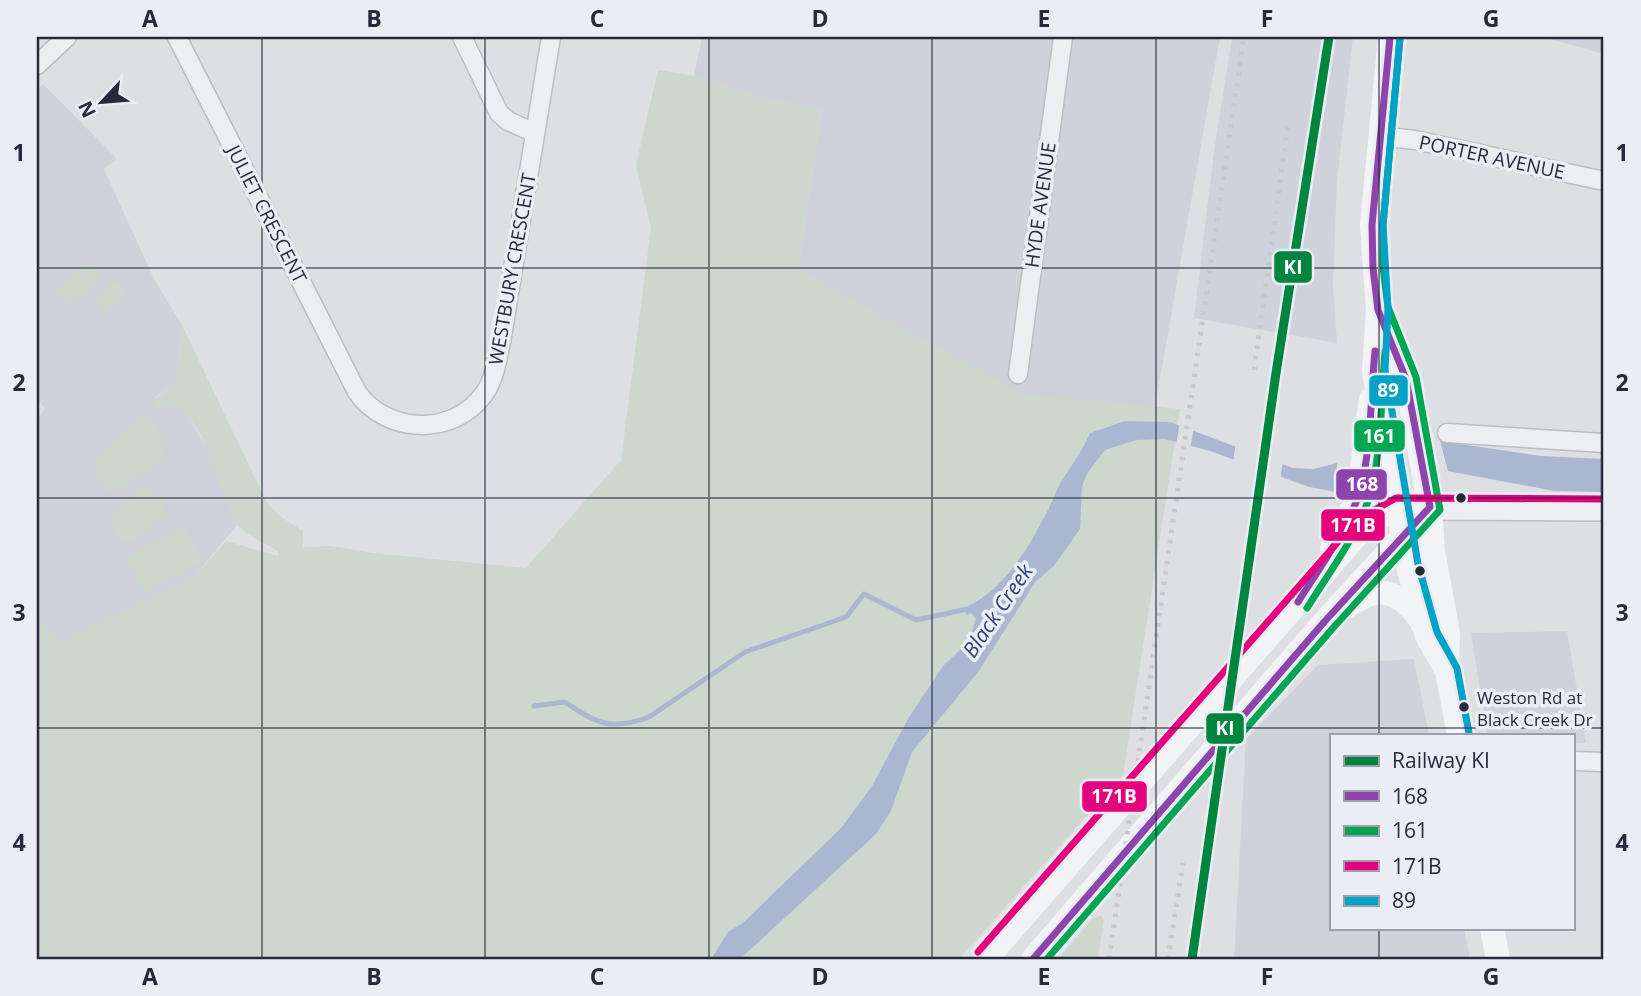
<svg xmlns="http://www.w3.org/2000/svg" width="1641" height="996" viewBox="0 0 1641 996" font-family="'Open Sans',sans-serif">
	<rect width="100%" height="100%" fill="#dedfe3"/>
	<path fill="#cfd2da" d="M 702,37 L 1220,37 L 1155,407 L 1024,395 L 798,270 L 822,108 L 768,100 L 694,76 Z
		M 1232,37 L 1353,37 L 1337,181 L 1333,285 L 1337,343 L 1194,318 L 1214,152 Z
		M 1543,37 L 1604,37 L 1604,54 Z
		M 43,84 L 117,159 L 104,169 L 154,279 L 182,325 L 176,384 L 155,397 L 156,405 L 161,409 L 173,405 L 185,411 L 205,445 L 237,525 L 195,576 L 51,647 L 37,636 L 37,420 L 45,408 L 37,399 L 37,90 Z
		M 1567,631 L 1586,743 L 1573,743 L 1573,735 L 1487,735 L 1471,633 Z
		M 1414,659 L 1429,735 L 1331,735 L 1331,928 L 1464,928 L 1470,959 L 1234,959 L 1246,739 L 1318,665 Z"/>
	<path fill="#ccd7ce" d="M 658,70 L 694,76 L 768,100 L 822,108 L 798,270 L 1024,394 L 1180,409 L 1123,775 L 959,959 L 37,959 L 37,619 L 60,642 L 195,576 L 226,541 L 278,556 L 278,551 C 266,544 245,535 237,524 C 216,494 210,423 173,405 L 161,409 L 156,405 L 155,398 L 176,384 L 182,325 L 266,501 L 281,517 L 303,531 L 303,547 L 330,546 L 373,553 L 526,568 L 621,460 L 651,228 L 636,165 Z
		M 82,265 L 103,275 L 70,306 L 55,290 Z
		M 114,281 L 124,286 L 124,297 L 104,313 L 95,298 Z
		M 144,416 C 156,420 166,445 163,457 L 124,488 L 105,493 L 95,468 L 96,459 L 137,419 Z
		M 142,486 L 162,498 L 165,516 L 135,541 L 123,542 L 115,534 L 111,513 Z
		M 185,526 L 204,561 L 144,593 L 125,557 Z
		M 1101,915 L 1104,920 L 1098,959 L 1058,959 L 1093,919 Z"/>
	<path fill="#abb7d0" d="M 1125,421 L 1170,422 L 1293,468 L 1313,469 L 1337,463 L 1336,492 L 1309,487 L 1210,451 L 1165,439 L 1136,440 L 1105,450 L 1088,472 L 1082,486 L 1080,529 L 1054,566 L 1036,581 L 978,672 L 912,752 L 891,811 L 876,834 L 740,959 L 711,959 L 728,932 L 744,922 L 842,827 L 872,786 L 909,717 L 943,666 L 968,642 L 976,619 L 971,613 L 966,615 L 966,607 C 1004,590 1027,550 1046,514 C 1052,503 1056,490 1062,480 C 1073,463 1082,452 1090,433 Z
		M 1440,441 L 1541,456 L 1604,459 L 1604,492 L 1554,491 L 1448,471 Z"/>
	<path fill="#dedfe3" d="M 1180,421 L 1194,426 L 1190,450 L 1176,446 Z
		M 1236,441 L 1283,460 L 1280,481 L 1233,463 Z"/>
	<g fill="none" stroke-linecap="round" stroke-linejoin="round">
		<path stroke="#abb7d0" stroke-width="5" d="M 534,706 L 565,702 C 597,724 612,731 649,717 L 745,652 L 846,617 L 864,594 L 916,620 L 972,608"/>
		<g stroke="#bcbdc1" stroke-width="21">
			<path id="minor" d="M 177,37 L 357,392 C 386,434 453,437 484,394 C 495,379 497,359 501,342 L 551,37
				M 462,37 L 499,113 L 508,121 L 535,133
				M 37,65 L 67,37
				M 1379,136 L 1415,140 L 1604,181
				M 1018,374 L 1063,37
				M 1447,433 L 1604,443
				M 1573,761 L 1604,762"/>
		</g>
		<g stroke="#bcbdc1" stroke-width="26">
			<path id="tertiary" d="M 1397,508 L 1604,509"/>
		</g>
		<use href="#minor" stroke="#edeef1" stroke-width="18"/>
		<use href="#tertiary" stroke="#edeef1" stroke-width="23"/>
		<path stroke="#f2f3f5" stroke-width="24" d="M 1390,37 L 1372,225 L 1378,310 L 1374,371 L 1408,566 L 1427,636 L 1447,671
			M 1381,317 L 1406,379 L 1430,507 L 1433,551 L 1448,633 L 1447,671 L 1459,735
			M 1332,548 L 1358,497 L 1371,399
			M 1346,607 C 1366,594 1382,585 1403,601 C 1410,607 1418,613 1422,623
			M 1492,928 L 1498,959
			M 986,959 L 1364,527 L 1397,508
			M 1033,959 L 1325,621 L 1430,507"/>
		<path stroke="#c7c8cc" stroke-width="5" stroke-dasharray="3.5 7" stroke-linecap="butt" d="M 1254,370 L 1288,125
			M 1109,959 L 1244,37
			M 1168,959 L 1183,863"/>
		<g stroke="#ebedf4" stroke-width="12">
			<path id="bus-1" d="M 1298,602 C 1319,569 1342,537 1357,500 C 1371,464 1371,391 1375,351
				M 1033,959 L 1325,621 L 1430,507 L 1406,379 L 1378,310 L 1373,268 L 1372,225 L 1390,37"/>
		</g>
		<g stroke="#ebedf4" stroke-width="12">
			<path id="bus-2" d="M 1307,608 C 1328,574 1355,539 1368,501 C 1382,457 1381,398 1385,352
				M 1047,959 L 1333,628 L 1440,510 L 1416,377 L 1388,307 L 1383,267 L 1383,225 L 1400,38"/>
		</g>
		<g stroke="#ebedf4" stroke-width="12">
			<path id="bus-3" d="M 978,952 L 1358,519 L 1396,498 L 1604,499"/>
		</g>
		<g stroke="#ebedf4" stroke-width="12">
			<path id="bus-4" d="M 1400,38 L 1383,225 L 1388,309 L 1385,370 L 1418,564 L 1437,632 L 1457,668 L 1469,733"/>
		</g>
		<use href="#bus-1" stroke="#8e44ad" stroke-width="7"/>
		<use href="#bus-2" stroke="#00a651" stroke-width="7"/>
		<use href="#bus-3" stroke="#e5007d" stroke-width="7"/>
		<use href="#bus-4" stroke="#02a3c7" stroke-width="7"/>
		<g stroke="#ebedf4" stroke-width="14">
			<path id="rail-1" d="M 1192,959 L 1276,373 L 1329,37"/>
		</g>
		<use href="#rail-1" stroke="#00853f" stroke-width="9"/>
	</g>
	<path fill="none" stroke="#252a3d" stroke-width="2" stroke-opacity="0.55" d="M 262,37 L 262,959M 485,37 L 485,959M 709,37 L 709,959M 932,37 L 932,959M 1156,37 L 1156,959M 1379,37 L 1379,735M 37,268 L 1604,268M 37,498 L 1604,498M 37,728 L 1604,728M 1379,928 L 1379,959"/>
	<g fill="#252a3d" stroke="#ebedf4" stroke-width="2.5">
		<circle cx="1461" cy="498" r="6"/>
		<circle cx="1420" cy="571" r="6"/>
		<circle cx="1464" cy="707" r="6"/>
	</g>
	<g text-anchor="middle" stroke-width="7" stroke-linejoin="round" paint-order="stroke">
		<g font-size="17" fill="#252a3d" stroke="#ebedf4" text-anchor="start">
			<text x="1477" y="704">Weston Rd at<tspan x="1477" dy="22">Black Creek Dr</tspan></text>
		</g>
		<g font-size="19" fill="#252a3d" stroke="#ebedf4">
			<text transform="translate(1492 157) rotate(12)" y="7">PORTER AVENUE</text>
			<text transform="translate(1040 205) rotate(-82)" y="7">HYDE AVENUE</text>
			<text transform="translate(267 214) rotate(63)" y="7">JULIET CRESCENT</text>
			<text transform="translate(512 269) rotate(-80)" y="7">WESTBURY CRESCENT</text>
		</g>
		<g font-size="21" font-style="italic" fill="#2e4371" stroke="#ebedf4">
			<text transform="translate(998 611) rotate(-56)" y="7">Black Creek</text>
		</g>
	</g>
	<g stroke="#ebedf4" stroke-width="2.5">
		<rect x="1273" y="250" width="40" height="34" rx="7" fill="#00853f"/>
		<rect x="1368" y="374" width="41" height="33" rx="7" fill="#02a3c7"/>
		<rect x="1353" y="419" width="53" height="34" rx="7" fill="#00a651"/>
		<rect x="1335" y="468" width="53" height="33" rx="7" fill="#8e44ad"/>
		<rect x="1320" y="508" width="66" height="34" rx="7" fill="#e5007d"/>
		<rect x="1205" y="712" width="40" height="33" rx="7" fill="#00853f"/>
		<rect x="1081" y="780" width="67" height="33" rx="7" fill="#e5007d"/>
	</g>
	<g font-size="19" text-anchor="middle" font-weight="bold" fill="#fff">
		<text x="1293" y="274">KI</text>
		<text x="1388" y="397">89</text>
		<text x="1379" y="443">161</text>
		<text x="1362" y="491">168</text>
		<text x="1353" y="532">171B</text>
		<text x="1225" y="735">KI</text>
		<text x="1114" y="803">171B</text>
	</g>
	<rect width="1641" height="996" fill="none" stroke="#ebedf4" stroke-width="77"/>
	<rect x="1330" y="734" width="245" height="196" fill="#ebedf4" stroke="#9c9fab" stroke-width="2"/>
	<rect x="1344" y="756" width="35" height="10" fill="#00853f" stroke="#9c9fab" stroke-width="2"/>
	<text x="1392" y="768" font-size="21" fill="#252a3d">Railway KI</text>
	<rect x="1344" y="791" width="35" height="10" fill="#8e44ad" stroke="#9c9fab" stroke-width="2"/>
	<text x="1392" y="804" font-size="21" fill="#252a3d">168</text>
	<rect x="1344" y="826" width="35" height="10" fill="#00a651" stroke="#9c9fab" stroke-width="2"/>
	<text x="1392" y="838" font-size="21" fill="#252a3d">161</text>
	<rect x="1344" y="861" width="35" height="10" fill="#e5007d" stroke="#9c9fab" stroke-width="2"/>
	<text x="1392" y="874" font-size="21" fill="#252a3d">171B</text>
	<rect x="1344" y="896" width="35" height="10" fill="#02a3c7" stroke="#9c9fab" stroke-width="2"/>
	<text x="1392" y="908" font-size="21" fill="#252a3d">89</text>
	<g transform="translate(102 102) rotate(244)" stroke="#ebedf4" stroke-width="5" paint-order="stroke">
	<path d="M0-5L12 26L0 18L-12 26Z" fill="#252a3d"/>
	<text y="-10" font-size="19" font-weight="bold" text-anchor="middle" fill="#252a3d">N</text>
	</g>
	<rect x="38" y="38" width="1564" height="920" fill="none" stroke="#252a3d" stroke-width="2.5"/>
	<g font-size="23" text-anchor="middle" font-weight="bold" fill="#252a3d">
		<text x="150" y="27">A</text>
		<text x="374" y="27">B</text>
		<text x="597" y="27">C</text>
		<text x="820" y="27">D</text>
		<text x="1044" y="27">E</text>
		<text x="1267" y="27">F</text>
		<text x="1491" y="27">G</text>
		<text x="19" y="161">1</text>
		<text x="1622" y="161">1</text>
		<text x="19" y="391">2</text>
		<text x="1622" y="391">2</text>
		<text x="19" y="621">3</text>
		<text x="1622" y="621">3</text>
		<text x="19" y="851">4</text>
		<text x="1622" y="851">4</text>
		<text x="150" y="985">A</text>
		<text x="374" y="985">B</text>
		<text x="597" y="985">C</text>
		<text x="820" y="985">D</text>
		<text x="1044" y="985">E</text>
		<text x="1267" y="985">F</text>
		<text x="1491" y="985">G</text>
	</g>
</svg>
